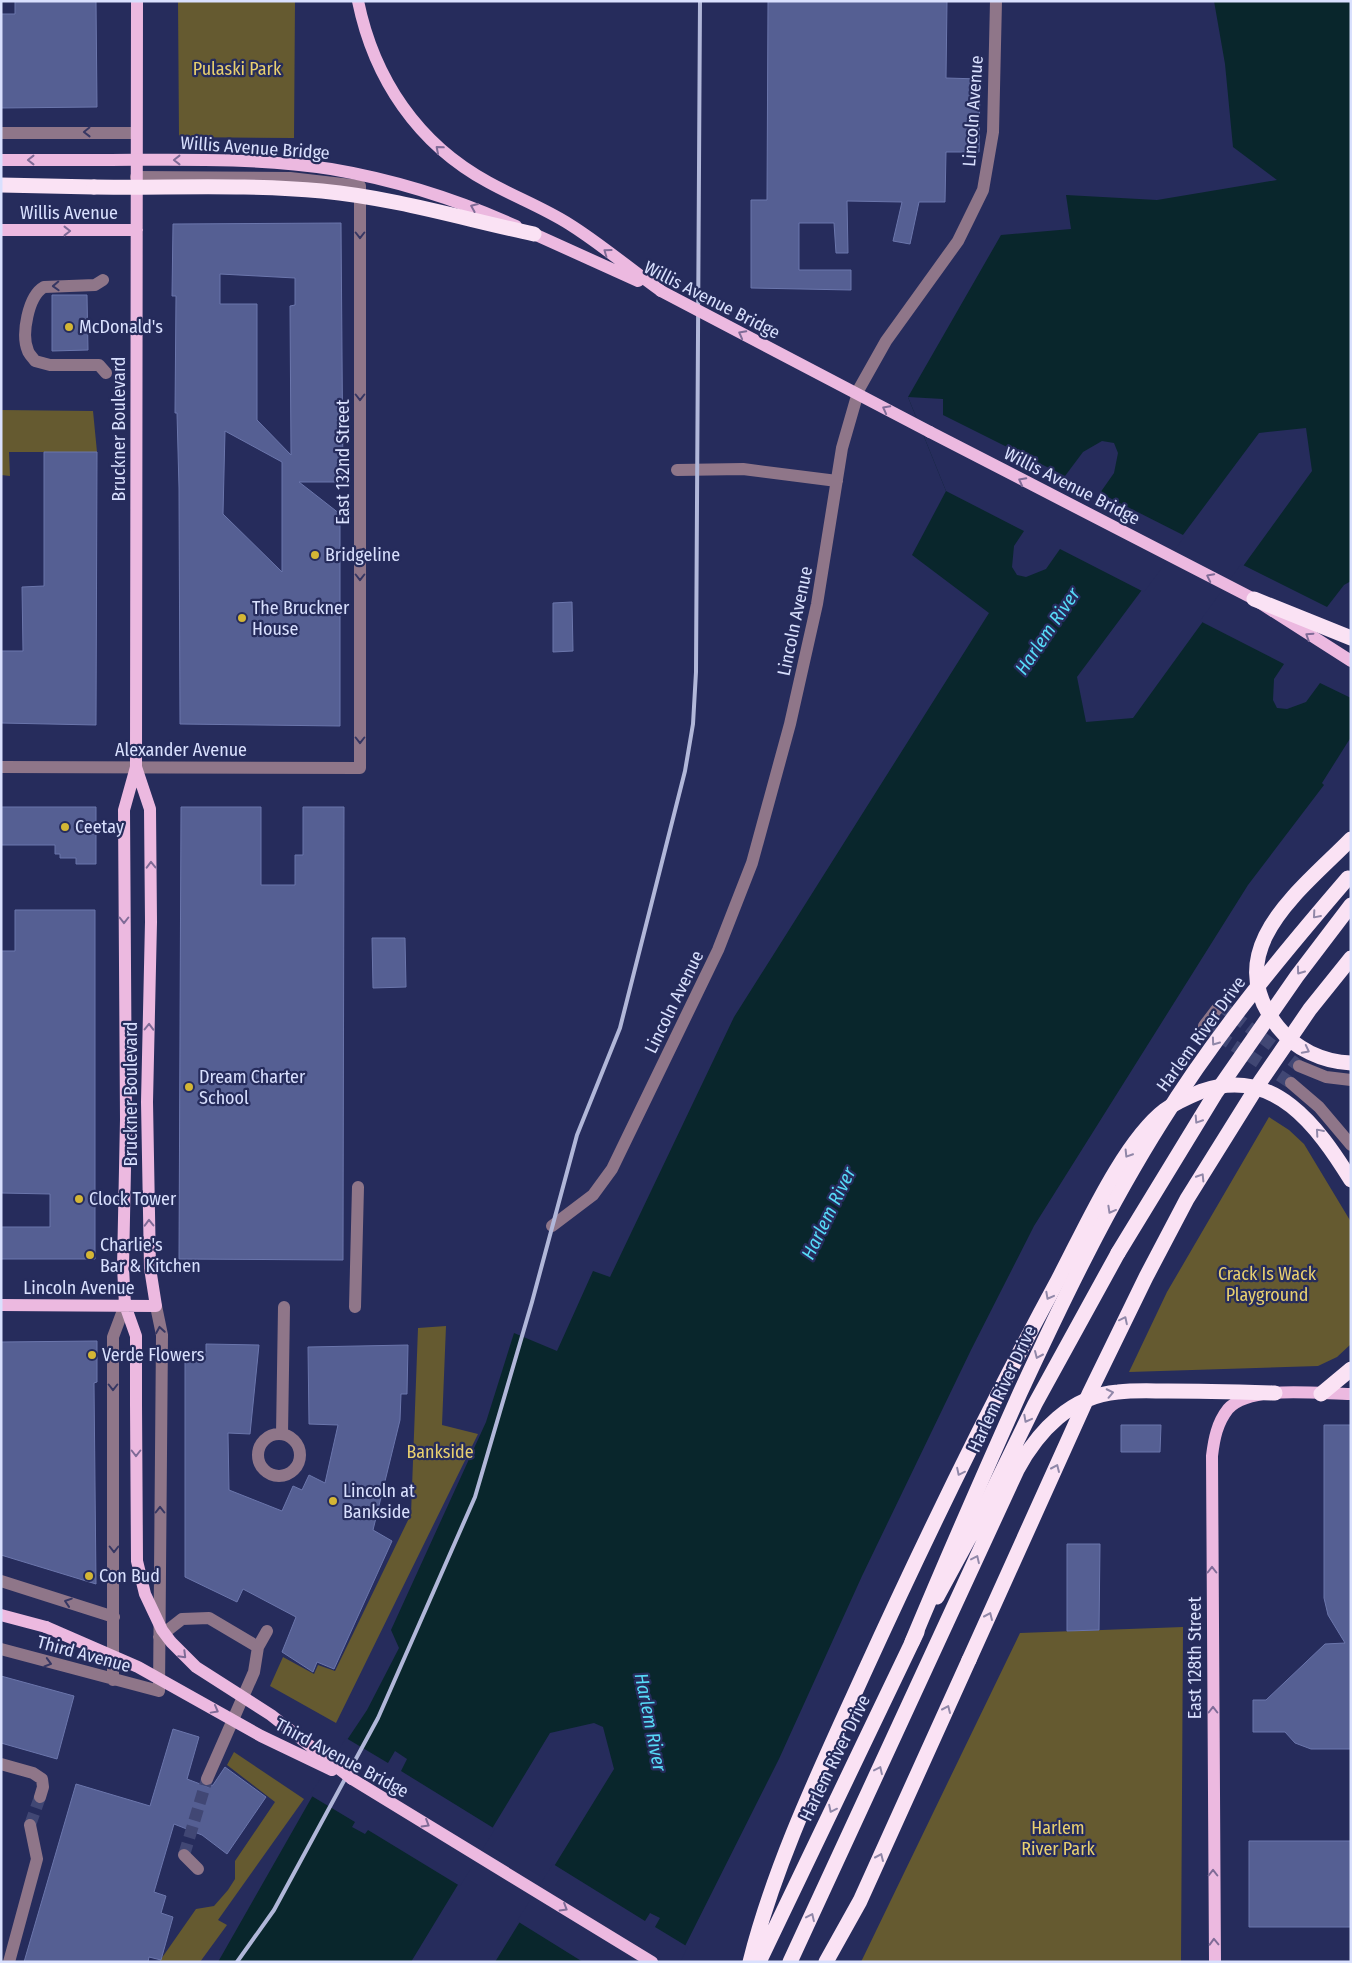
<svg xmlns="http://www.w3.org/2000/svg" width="1352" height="1963" viewBox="0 0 1352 1963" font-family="'Fira Sans Condensed',sans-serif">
	<rect width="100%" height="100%" fill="#262c5c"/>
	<path fill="#655a30" d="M 178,1 L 295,1 L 294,138 L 179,137 Z
		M 1,410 L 93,411 L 97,452 L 9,452 L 10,476 L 1,475 Z
		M 1269,1117 L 1289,1130 L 1304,1144 L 1351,1222 L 1351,1344 L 1337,1357 L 1318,1366 L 1129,1372 L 1167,1292 Z
		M 446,1326 L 442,1425 L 478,1434 L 336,1723 L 270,1686 L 283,1657 L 314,1674 L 318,1665 L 335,1671 L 411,1514 L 418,1328 Z
		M 1183,1627 L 1181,1962 L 861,1962 L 1020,1633 Z
		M 234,1752 L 304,1799 L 218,1920 L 227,1925 L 200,1962 L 159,1962 L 196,1909 L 214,1906 L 228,1890 L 235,1879 L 235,1861 L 275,1802 L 227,1765 Z"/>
	<path fill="#09262c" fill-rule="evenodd" d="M 1214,1 L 1351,1 L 1351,737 L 1322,783 L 1324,785 L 1248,885 L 1034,1226 L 971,1350 L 862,1576 L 779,1759 L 677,1962 L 495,1962 L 614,1769 L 603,1727 L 594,1723 L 550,1733 L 411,1962 L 218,1962 L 329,1767 L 367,1710 L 399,1648 L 391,1630 L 486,1422 L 514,1333 L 557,1351 L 593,1271 L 610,1277 L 734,1017 L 989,613 L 912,555 L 946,491 L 908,397 L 1001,235 L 1071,229 L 1066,195 L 1157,200 L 1277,180 L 1233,147 L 1225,64 ZM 1306,428 L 1312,471 L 1133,718 L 1086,722 L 1077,677 L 1259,433 Z"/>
	<path fill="#262c5c" d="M 908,397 L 943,399 L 943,415 L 1065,476 L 1083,452 L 1102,441 L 1114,443 L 1118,453 L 1114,473 L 1100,493 L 1185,536 L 1144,592 L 1060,549 L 1046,569 L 1026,577 L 1017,575 L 1012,567 L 1014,546 L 1024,531 L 946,491 Z
		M 1241,564 L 1327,607 L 1344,585 L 1351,581 L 1351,698 L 1320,683 L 1306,702 L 1287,709 L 1277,708 L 1273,700 L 1274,679 L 1284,664 L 1200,621 Z
		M 346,1738 L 388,1763 L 395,1751 L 407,1759 L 401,1771 L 495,1829 L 460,1886 L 368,1830 L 365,1834 L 352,1827 L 355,1822 L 310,1795 Z
		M 553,1864 L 645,1921 L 650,1913 L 660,1918 L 655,1927 L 688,1947 L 680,1962 L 583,1962 L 517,1921 Z"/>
	<path fill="#555f93" stroke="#6b76ac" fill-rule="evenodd" d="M 15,1 L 96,1 L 97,107 L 1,108 L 1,14 L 15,14 Z
		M 768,1 L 947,1 L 946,78 L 980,79 L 979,152 L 946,152 L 945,202 L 919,202 L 910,244 L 893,241 L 902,202 L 847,201 L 848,253 L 836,253 L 834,223 L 799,223 L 799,270 L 851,270 L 851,290 L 751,288 L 751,200 L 767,200 Z
		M 341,223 L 343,482 L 299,482 L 340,514 L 340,726 L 180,724 L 179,488 L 177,413 L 175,413 L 176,296 L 172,296 L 173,224 ZM 220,274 L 295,278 L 295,305 L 290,306 L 291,455 L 257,420 L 257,304 L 220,304 ZM 225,431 L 282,462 L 282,572 L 223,514 Z
		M 52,295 L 87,295 L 88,350 L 52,351 Z
		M 44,452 L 97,452 L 96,725 L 1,723 L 1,651 L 23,651 L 22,587 L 44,586 Z
		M 572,602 L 573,651 L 553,652 L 553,603 Z
		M 1,807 L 96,807 L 96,864 L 76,864 L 76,858 L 60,858 L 60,854 L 55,854 L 55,845 L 1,845 Z
		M 181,807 L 261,807 L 261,885 L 295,885 L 295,855 L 303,855 L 303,807 L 344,807 L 343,1260 L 179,1259 Z
		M 15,910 L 95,910 L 95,1259 L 1,1259 L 1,1227 L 50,1227 L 50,1194 L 1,1193 L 1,951 L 15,951 Z
		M 372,938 L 405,938 L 406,987 L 373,988 Z
		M 97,1341 L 97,1382 L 94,1383 L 96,1584 L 1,1555 L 1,1342 Z
		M 206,1344 L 259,1345 L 250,1434 L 228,1433 L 229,1490 L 282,1511 L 293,1486 L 302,1490 L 309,1475 L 325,1483 L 338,1425 L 309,1424 L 308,1347 L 408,1345 L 407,1394 L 401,1394 L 400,1420 L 373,1530 L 392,1541 L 334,1669 L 317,1662 L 313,1672 L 282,1652 L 296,1617 L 243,1589 L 237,1602 L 185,1577 L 185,1353 L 206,1352 Z
		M 1121,1425 L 1161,1425 L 1160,1452 L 1121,1452 Z
		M 1324,1425 L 1351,1425 L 1351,1749 L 1311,1749 L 1295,1743 L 1285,1732 L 1253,1732 L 1253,1700 L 1266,1700 L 1325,1644 L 1345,1643 L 1328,1615 L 1324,1598 Z
		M 1067,1544 L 1100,1544 L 1099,1630 L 1067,1631 Z
		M 1,1676 L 74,1696 L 57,1759 L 1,1743 Z
		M 173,1729 L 199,1737 L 187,1779 L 208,1787 L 213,1785 L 225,1767 L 266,1797 L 227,1854 L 202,1835 L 174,1824 L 154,1892 L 166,1896 L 161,1913 L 173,1917 L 161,1960 L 149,1957 L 148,1962 L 24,1962 L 76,1784 L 150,1806 Z
		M 1249,1841 L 1351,1841 L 1351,1927 L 1249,1927 Z"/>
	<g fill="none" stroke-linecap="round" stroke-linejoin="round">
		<path stroke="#414774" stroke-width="12" stroke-dasharray="12 6" stroke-linecap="butt" d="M 1220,1005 L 1299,1066
			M 1204,1026 L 1291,1083
			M 30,1825 L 40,1797
			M 184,1855 L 207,1779"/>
		<path stroke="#8f7689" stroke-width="12" d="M 1,133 L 136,133
			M 103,280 L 95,285 L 44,287 C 28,296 21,335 28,351 C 29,354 33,358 35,361 L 50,365 L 99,365 L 106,373
			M 677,470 L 743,469 L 837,481
			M 1,767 L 360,768 L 360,186 L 290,178 L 136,177
			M 1204,1026 L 1220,1005
			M 1299,1066 L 1326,1077 L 1351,1080
			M 1291,1083 L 1319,1107 L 1351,1145
			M 552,1226 L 593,1195 L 612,1169 L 718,950 L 752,863 L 790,724 L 817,604 L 842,448 L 859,389 L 886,341 L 958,241 L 983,190 L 993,132 L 996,1
			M 355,1307 L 358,1187
			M 282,1434 L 284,1307
			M258 1455a21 21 0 1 1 42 0a21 21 0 1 1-42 0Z
			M 1,1581 L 114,1617
			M 159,1637 L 182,1619 L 209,1618 L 258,1647
			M 1,1649 L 159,1691 L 162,1335 L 156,1306
			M 113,1680 L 113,1337 L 125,1305
			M 1,1764 L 33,1773 L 42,1779 L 43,1787 L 40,1797
			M 207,1779 L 254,1672 L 258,1647 L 267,1631
			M 184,1855 L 198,1869
			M 9,1962 L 37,1859 L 30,1825"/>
		<path stroke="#ecb9e0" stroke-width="12" d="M 358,1 C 374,79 418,144 488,182 C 515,197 544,208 569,224 C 601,244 630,269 661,291
			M 1,160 L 95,160
			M 1,230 L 137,230
			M 534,234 L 638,281
			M 930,432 L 1254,599 L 1351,661
			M 1,1305 L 156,1306 L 150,1268 L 147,1102 L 151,922 L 150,809 L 136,767
			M 136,1404 L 136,1336 L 125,1305 L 123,1267 L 126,1119 L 124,810 L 136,767 L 137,1
			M 1,1615 L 46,1627
			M 352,1779 L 652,1962
			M 1215,1962 L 1212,1456 C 1214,1439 1217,1423 1228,1409 C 1250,1384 1320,1394 1351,1394"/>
		<path stroke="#fae2f4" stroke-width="15" d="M 1,185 L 94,187
			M 1254,599 L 1351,638
			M 1351,839 C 1300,891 1217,950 1278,1027 C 1295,1049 1323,1062 1351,1063
			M 1321,1394 L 1351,1369
			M 937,1597 L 975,1527 L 1035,1404 L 1118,1253
			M 750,1962 C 775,1863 821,1768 863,1675 C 924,1541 988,1409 1058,1280 C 1084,1231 1123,1142 1165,1110 C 1176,1102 1190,1096 1202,1091 C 1274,1065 1318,1127 1351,1180
			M 759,1962 L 917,1632
			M 790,1962 L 1017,1470 C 1038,1431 1071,1396 1118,1392 C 1135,1390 1152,1391 1168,1391 C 1204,1391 1239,1392 1275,1393
			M 826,1962 L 860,1901 L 969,1660"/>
		<path stroke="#b1b7d9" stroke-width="4" d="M 237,1962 L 274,1910 L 378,1718 L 475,1497 L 532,1302 L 577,1135 L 620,1028 L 685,771 L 693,724 L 696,672 L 700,1"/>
		<path stroke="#ecb9e0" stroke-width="12" d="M 95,160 C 174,160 253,157 331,169 C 396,180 456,199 516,226
			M 661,291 L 930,432
			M 136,1404 L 137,1561 L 145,1594 L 162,1630 L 171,1642 L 196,1667 L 271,1715 L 352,1779
			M 46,1627 L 138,1667 L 261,1736 L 332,1770"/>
		<path stroke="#fae2f4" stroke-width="15" d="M 94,187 C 170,188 247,184 322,191 C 395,198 464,219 534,234
			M 1118,1253 L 1215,1094 L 1297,976 L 1351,905
			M 912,1642 C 947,1558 983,1476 1020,1393 C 1063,1300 1107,1208 1162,1121 C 1216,1034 1281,956 1348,878
			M 969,1660 L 1089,1394 L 1146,1277 L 1187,1199 L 1260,1082 L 1310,1009 L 1351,958"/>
	</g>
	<defs><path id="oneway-chevron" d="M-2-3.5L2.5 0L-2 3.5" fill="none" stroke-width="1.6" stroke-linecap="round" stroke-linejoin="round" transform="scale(1.25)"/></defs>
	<g stroke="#363763">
		<use href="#oneway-chevron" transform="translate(87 132) rotate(179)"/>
		<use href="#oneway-chevron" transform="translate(360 235) rotate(90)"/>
		<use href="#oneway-chevron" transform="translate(56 286) rotate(178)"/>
		<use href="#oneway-chevron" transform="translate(360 397) rotate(90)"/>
		<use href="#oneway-chevron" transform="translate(360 577) rotate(90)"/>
		<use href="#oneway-chevron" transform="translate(360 740) rotate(90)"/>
		<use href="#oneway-chevron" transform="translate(160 1330) rotate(-99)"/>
		<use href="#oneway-chevron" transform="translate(113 1387) rotate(90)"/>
		<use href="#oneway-chevron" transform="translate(160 1510) rotate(-90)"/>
		<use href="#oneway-chevron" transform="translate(114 1549) rotate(90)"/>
		<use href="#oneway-chevron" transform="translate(68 1602) rotate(-162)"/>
		<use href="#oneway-chevron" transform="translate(48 1663) rotate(16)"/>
	</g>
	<g stroke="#7f6b97">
		<use href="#oneway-chevron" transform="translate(439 149) rotate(-139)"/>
		<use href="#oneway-chevron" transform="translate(31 160) rotate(-180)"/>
		<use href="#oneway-chevron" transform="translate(177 160) rotate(-180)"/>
		<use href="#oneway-chevron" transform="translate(474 207) rotate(-157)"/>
		<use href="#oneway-chevron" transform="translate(67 231)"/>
		<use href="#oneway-chevron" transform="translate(607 252) rotate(-144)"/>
		<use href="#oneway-chevron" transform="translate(742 334) rotate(-152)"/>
		<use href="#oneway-chevron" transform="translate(886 409) rotate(-152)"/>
		<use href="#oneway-chevron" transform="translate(1022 481) rotate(-152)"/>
		<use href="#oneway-chevron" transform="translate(1210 577) rotate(-153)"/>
		<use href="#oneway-chevron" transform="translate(1309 636) rotate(-147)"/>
		<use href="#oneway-chevron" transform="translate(151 865) rotate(-91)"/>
		<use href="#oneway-chevron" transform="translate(124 920) rotate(90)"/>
		<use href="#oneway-chevron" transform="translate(149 1027) rotate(-89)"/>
		<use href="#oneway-chevron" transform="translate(149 1223) rotate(-91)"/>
		<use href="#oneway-chevron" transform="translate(136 1453) rotate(90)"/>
		<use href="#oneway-chevron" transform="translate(1212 1570) rotate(-90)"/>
		<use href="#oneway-chevron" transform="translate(183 1655) rotate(45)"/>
		<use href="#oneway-chevron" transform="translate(215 1710) rotate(29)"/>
		<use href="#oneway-chevron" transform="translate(1213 1710) rotate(-90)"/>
		<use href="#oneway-chevron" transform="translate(426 1824) rotate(31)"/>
		<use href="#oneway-chevron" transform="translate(1213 1873) rotate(-90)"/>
		<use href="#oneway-chevron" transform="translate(564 1908) rotate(31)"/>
		<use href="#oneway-chevron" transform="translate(1214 1942) rotate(-92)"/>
	</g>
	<g stroke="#9087a8">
		<use href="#oneway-chevron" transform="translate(1316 915) rotate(131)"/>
		<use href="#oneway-chevron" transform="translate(1300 971) rotate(126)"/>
		<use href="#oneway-chevron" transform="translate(1215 1042) rotate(126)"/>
		<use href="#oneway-chevron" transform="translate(1306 1050) rotate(27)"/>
		<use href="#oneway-chevron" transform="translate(1198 1120) rotate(123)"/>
		<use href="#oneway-chevron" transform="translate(1319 1132) rotate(-131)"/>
		<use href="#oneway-chevron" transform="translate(1128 1154) rotate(122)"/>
		<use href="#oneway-chevron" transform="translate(1201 1177) rotate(-58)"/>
		<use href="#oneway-chevron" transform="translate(1111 1210) rotate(119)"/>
		<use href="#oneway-chevron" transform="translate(1049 1296) rotate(118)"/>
		<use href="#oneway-chevron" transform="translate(1124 1320) rotate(-64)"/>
		<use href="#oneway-chevron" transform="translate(1038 1355) rotate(114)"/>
		<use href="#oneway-chevron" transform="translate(1110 1393) rotate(-12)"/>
		<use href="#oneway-chevron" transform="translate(1027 1419) rotate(118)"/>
		<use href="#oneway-chevron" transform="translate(1056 1468) rotate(-66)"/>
		<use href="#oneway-chevron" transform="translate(960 1472) rotate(116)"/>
		<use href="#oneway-chevron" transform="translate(976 1559) rotate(-65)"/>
		<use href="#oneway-chevron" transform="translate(989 1616) rotate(-66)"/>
		<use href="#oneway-chevron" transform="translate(947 1709) rotate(-66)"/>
		<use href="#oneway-chevron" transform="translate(879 1770) rotate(-65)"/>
		<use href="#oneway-chevron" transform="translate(832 1809) rotate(116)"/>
		<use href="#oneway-chevron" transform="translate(880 1857) rotate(-66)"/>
		<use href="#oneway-chevron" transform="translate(811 1917) rotate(-65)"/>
	</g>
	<g fill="#d4b635" stroke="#262c5c" stroke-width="2">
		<circle cx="69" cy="327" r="5"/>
		<circle cx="315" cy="555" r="5"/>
		<circle cx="242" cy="618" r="5"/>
		<circle cx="65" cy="827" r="5"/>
		<circle cx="189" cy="1087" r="5"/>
		<circle cx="79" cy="1199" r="5"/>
		<circle cx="90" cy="1255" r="5"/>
		<circle cx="92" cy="1355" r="5"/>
		<circle cx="333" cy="1501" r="5"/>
		<circle cx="89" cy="1576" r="5"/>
	</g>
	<g text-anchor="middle" stroke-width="4.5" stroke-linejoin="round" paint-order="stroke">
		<g font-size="18" fill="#e9d06f" stroke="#262c5c">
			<text x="237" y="75">Pulaski Park</text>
			<text x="1267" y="1280">Crack Is Wack<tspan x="1267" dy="21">Playground</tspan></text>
			<text x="440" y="1458">Bankside</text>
			<text x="1058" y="1834">Harlem<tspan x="1058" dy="21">River Park</tspan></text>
		</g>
		<g font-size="18" fill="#d9e0fe" stroke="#262c5c">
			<text transform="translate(973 111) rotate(-86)" y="6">Lincoln Avenue</text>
			<text transform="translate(255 148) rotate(4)" y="6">Willis Avenue Bridge</text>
			<text x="69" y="219">Willis Avenue</text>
			<text transform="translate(712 300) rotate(27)" y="6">Willis Avenue Bridge</text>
			<text transform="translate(119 429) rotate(-90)" y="6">Bruckner Boulevard</text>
			<text transform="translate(343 462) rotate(-90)" y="6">East 132nd Street</text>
			<text transform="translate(1072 486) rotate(27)" y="6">Willis Avenue Bridge</text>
			<text transform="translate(795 621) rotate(-78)" y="6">Lincoln Avenue</text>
			<text x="181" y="756">Alexander Avenue</text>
			<text transform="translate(674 1002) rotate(-64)" y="6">Lincoln Avenue</text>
			<text transform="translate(1201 1034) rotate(-54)" y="6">Harlem River Drive</text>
			<text transform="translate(131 1094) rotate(-90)" y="6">Bruckner Boulevard</text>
			<text x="79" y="1294">Lincoln Avenue</text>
			<text transform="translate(1002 1389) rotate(-65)" y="6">Harlem River Drive</text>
			<text transform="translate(84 1654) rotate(15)" y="6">Third Avenue</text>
			<text transform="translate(1195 1658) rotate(-90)" y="6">East 128th Street</text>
			<text transform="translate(342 1758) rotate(28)" y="6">Third Avenue Bridge</text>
			<text transform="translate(835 1758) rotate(-64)" y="6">Harlem River Drive</text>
		</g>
		<g font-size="18" fill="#d9e0fe" stroke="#262c5c" text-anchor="start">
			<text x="79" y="333">McDonald's</text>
			<text x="325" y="561">Bridgeline</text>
			<text x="252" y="614">The Bruckner<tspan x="252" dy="21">House</tspan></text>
			<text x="75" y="833">Ceetay</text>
			<text x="199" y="1083">Dream Charter<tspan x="199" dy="21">School</tspan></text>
			<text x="89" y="1205">Clock Tower</text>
			<text x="100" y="1251">Charlie's<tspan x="100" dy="21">Bar &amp; Kitchen</tspan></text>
			<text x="102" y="1361">Verde Flowers</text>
			<text x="343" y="1497">Lincoln at<tspan x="343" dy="21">Bankside</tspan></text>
			<text x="99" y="1582">Con Bud</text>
		</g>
		<g font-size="19" font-style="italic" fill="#57dbf8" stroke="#262c5c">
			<text transform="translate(1047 631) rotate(-56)" y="7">Harlem River</text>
			<text transform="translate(828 1213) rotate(-64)" y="7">Harlem River</text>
			<text transform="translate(651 1722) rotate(79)" y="7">Harlem River</text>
		</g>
	</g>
	<rect width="1352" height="1963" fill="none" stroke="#d9e0fe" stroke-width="5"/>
</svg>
